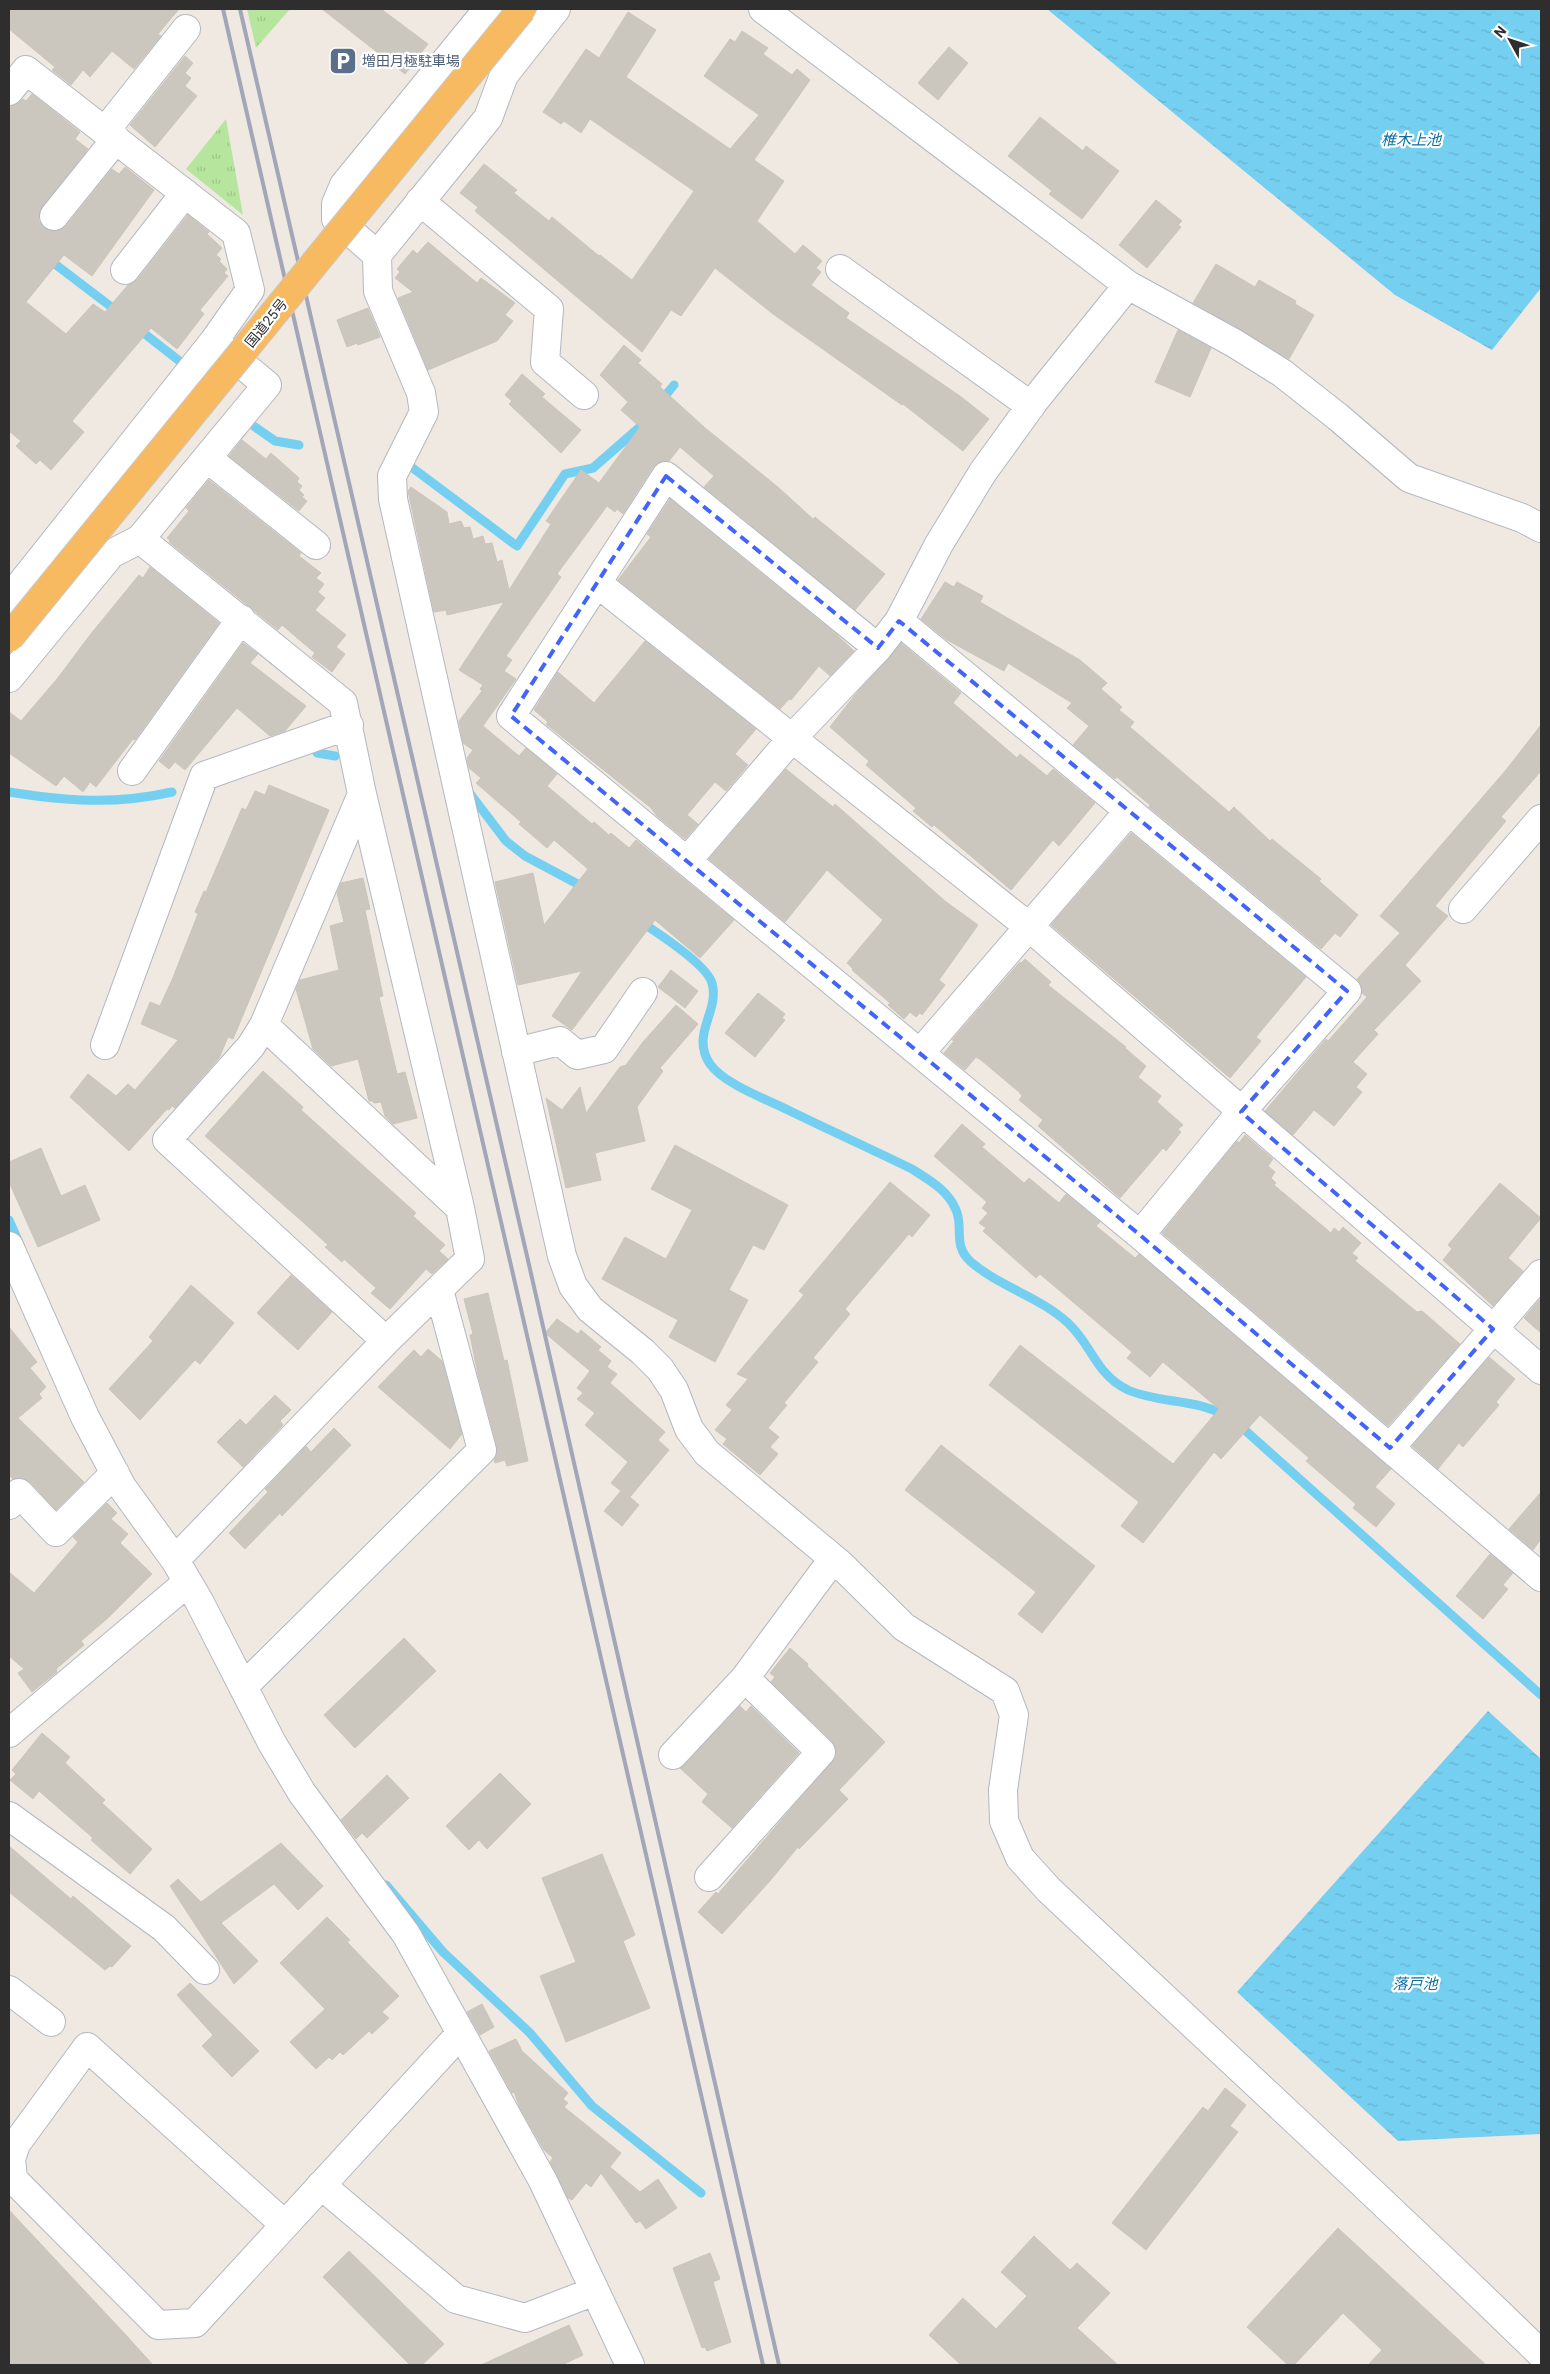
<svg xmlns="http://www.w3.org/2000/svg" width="1550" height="2374" viewBox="0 0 1550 2374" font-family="Roboto,'Noto Sans JP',sans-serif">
	<defs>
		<pattern id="grass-tufts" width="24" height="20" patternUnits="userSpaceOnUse" patternTransform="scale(1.25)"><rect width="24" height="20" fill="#b6e59e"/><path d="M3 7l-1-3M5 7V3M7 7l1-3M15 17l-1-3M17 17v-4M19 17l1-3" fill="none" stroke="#9dc588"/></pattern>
		<pattern id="water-ripples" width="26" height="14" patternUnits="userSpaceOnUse" patternTransform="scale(1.25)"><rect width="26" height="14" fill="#75cff0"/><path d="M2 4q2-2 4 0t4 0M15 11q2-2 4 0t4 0" fill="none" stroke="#66b2ce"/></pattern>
	</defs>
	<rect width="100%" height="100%" fill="#efe9e1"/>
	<path fill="url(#grass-tufts)" d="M 247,9 L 290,9 L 256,48 Z
		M 226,119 L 243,215 L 186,169 Z"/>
	<path fill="url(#water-ripples)" d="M 1047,9 L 1541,9 L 1541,288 L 1492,350 L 1395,295 Z
		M 1488,1711 L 1541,1759 L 1541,2134 L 1398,2141 L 1237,1992 Z"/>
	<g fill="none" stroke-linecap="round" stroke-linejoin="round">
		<path stroke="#75cff0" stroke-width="9" d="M 47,258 L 118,312
			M 136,327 L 182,363
			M 660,402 L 674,385
			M 255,427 L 275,441 L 299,445
			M 410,466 L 517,546 L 565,474 L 593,468 L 641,426
			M 317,753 L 335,756
			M 468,791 L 506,841 L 525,856 L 587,889
			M 9,792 C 65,801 115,805 172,792
			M 641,922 C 658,933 707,965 712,983 C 720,1012 690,1034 710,1064 C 724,1084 766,1099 788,1110 C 829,1130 871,1149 912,1169 C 929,1180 948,1190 956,1210 C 964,1228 952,1245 971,1262 C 1000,1287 1040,1297 1068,1323 C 1092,1345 1096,1375 1128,1390 C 1160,1404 1197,1398 1227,1417
			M 9,1220 L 20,1245
			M 1238,1424 L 1541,1695
			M 386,1885 L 443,1952 L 530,2033 L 592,2106 L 701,2193"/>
	</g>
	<path fill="#cbc7bf" stroke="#cbc5ba" d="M 9,9 L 179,9 L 158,34 L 161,36 L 134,69 L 112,51 L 90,77 L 83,70 L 71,85 L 52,70 L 55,67 L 9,29 Z
		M 322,9 L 381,9 L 428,44 L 405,74 Z
		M 628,12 L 656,30 L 626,77 L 730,149 L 759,115 L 704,76 L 730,39 L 735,42 L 742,31 L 768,48 L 763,54 L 792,75 L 797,69 L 810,80 L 754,160 L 784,181 L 757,221 L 795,254 L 803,245 L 822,261 L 816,268 L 821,272 L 811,285 L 849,313 L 846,318 L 960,396 L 989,419 L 963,451 L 903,404 L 902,405 L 773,314 L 715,268 L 681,316 L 671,310 L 642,352 L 475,211 L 478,207 L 460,193 L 484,164 L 517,190 L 514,193 L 549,221 L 552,217 L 599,256 L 600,255 L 632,280 L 694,191 L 590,119 L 581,133 L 564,121 L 561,124 L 543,112 L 586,49 L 599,58 Z
		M 949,47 L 968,63 L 938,100 L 918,83 Z
		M 185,56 L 193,63 L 185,73 L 191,78 L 185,86 L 197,96 L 155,147 L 130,125 Z
		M 32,94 L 80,132 L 75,139 L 88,149 L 42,207 L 39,214 L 39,221 L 45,228 L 52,231 L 59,231 L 66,226 L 112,169 L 119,174 L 125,167 L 154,190 L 92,276 L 64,255 L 26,302 L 66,334 L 93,304 L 105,312 L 128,285 L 137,280 L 188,215 L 209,232 L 207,234 L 222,248 L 216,255 L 221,259 L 219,261 L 227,269 L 224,273 L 228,276 L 200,310 L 204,314 L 177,349 L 151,328 L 72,421 L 84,432 L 51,470 L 40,460 L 36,464 L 16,446 L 21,441 L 9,431 L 9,108 L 23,99 L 26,101 Z
		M 1040,117 L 1083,151 L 1086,146 L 1119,171 L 1082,219 L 1049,194 L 1052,191 L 1008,156 Z
		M 1156,200 L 1182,221 L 1178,225 L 1181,227 L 1147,268 L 1119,245 Z
		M 428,242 L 477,283 L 481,278 L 515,303 L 505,315 L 513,321 L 497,341 L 428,370 L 398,298 L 413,292 L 395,278 L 400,272 L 397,269 L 413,250 L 417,254 Z
		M 1216,264 L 1255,287 L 1259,280 L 1296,301 L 1295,304 L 1314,315 L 1289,359 L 1193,303 Z
		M 368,308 L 380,337 L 358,345 L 357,343 L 347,347 L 337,320 Z
		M 1178,330 L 1211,348 L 1190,397 L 1155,382 Z
		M 624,345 L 641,360 L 638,363 L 662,384 L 660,387 L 704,427 L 779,488 L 813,519 L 815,517 L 885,574 L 855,610 L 704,487 L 714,476 L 680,447 L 669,461 L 660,462 L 653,467 L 623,514 L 617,509 L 615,512 L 607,506 L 557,574 L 561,577 L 506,656 L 512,660 L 504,671 L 516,679 L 483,726 L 519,756 L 526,748 L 557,774 L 547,786 L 592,824 L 594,822 L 609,835 L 611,833 L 629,848 L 636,840 L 734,920 L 700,958 L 655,920 L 572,1030 L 552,1016 L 582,971 L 518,985 L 495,882 L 533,873 L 544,925 L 588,869 L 554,840 L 547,848 L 519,824 L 521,822 L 476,783 L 481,778 L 469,768 L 467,758 L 473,750 L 463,743 L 459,721 L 482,691 L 480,689 L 483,685 L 459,670 L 504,602 L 447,615 L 446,610 L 434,612 L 408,491 L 411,487 L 447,512 L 449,524 L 461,521 L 464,528 L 470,527 L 473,539 L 483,536 L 485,544 L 492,543 L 497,562 L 502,560 L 509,590 L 551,524 L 546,521 L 581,470 L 599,483 L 640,427 L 621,410 L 628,402 L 600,375 Z
		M 522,374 L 545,394 L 542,397 L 581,430 L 561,453 L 509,404 L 512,401 L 505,395 Z
		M 242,440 L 266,459 L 271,453 L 299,478 L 297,482 L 302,486 L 299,490 L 304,495 L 302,497 L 307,501 L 299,511 L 229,456 Z
		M 209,480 L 301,553 L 299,556 L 321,573 L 316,578 L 324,584 L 318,592 L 325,598 L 315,610 L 346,635 L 336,647 L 345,654 L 332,672 L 312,657 L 315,653 L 282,625 L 278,630 L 169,542 L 170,540 L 167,538 L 189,511 L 186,508 Z
		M 670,499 L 836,634 L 854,651 L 830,676 L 819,666 L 791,700 L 789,699 L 780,709 L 618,580 L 651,537 L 647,534 Z
		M 150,567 L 219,623 L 135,740 L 133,739 L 96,787 L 90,782 L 83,792 L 64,776 L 56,786 L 9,753 L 9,712 L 21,721 L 57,679 L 90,635 L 139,575 L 143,578 Z
		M 945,582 L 954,587 L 957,582 L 983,596 L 980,602 L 1080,660 L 1107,683 L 1101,689 L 1122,707 L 1119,710 L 1134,722 L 1130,727 L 1229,812 L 1234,807 L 1270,841 L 1272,839 L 1321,879 L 1319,881 L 1358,915 L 1340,937 L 1335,933 L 1321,949 L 1149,807 L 1150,805 L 1117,777 L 1115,779 L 1073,745 L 1089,726 L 1067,708 L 1072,703 L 1008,663 L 1004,671 L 947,640 L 921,619 Z
		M 645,641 L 756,729 L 735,754 L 748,765 L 726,791 L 715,782 L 687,815 L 698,824 L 685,839 L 657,816 L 651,808 L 546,724 L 548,722 L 534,710 L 558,672 L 594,703 Z
		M 243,643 L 258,654 L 250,663 L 306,706 L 285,731 L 270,736 L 237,708 L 185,770 L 175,762 L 169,769 L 159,761 Z
		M 901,643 L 961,693 L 953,703 L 1017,758 L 1020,754 L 1047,776 L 1053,769 L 1095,803 L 1059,846 L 1053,840 L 1011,890 L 934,825 L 932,827 L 913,811 L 916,808 L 866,765 L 869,761 L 830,727 L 854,696 Z
		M 1541,725 L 1541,771 L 1501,817 L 1506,821 L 1435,906 L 1448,916 L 1405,965 L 1421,981 L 1374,1030 L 1378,1034 L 1353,1062 L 1367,1074 L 1356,1087 L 1362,1092 L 1334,1126 L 1314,1110 L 1293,1135 L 1265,1111 L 1326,1039 L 1328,1041 L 1367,997 L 1362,993 L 1361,985 L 1357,979 L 1400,933 L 1380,916 L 1506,770 Z
		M 786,769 L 833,807 L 835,804 L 945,901 L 978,925 L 939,980 L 945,985 L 922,1015 L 920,1013 L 916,1017 L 910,1012 L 904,1019 L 888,1005 L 890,1003 L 852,970 L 853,969 L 847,963 L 883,920 L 827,870 L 785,922 L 709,859 Z
		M 269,785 L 329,810 L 233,1039 L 228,1037 L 219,1058 L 175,1108 L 172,1106 L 169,1110 L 167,1109 L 129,1151 L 70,1097 L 88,1074 L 116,1096 L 128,1084 L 135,1090 L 178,1040 L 141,1024 L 150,1002 L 160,1006 L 172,980 L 198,914 L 195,912 L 204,891 L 206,892 L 242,808 L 246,810 L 255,791 L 265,795 Z
		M 1131,833 L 1306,977 L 1256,1037 L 1261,1041 L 1230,1078 L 1051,925 Z
		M 363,878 L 370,909 L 365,910 L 383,996 L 379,997 L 397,1074 L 405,1072 L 417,1118 L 393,1124 L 385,1116 L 381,1102 L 374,1103 L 373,1101 L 369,1101 L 358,1059 L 331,1066 L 313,1049 L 296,989 L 300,980 L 339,970 L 330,926 L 344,922 L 337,893 L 341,883 Z
		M 1025,959 L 1051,982 L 1048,985 L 1126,1047 L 1125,1048 L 1146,1066 L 1138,1077 L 1161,1096 L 1157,1102 L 1183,1125 L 1178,1129 L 1181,1132 L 1166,1151 L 1163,1148 L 1120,1198 L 1038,1126 L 1043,1120 L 1019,1100 L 1022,1096 L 1019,1092 L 981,1060 L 976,1057 L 965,1070 L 944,1053 L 954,1041 L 952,1040 L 1020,962 L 1021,963 Z
		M 671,970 L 698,991 L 685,1008 L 658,987 Z
		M 758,993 L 785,1014 L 782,1018 L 785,1020 L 755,1057 L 725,1033 Z
		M 676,1005 L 698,1024 L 660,1068 L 663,1071 L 637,1107 L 645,1141 L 595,1153 L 601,1180 L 566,1188 L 546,1098 L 562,1110 L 580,1087 L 586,1113 L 620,1067 L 626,1065 L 643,1042 Z
		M 263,1071 L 303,1107 L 301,1110 L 416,1213 L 413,1216 L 445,1245 L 439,1251 L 448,1259 L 432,1274 L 426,1269 L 390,1309 L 371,1293 L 376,1288 L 344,1259 L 342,1262 L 325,1247 L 328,1245 L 304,1223 L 205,1136 Z
		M 962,1124 L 985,1144 L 982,1147 L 1024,1183 L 1029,1178 L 1059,1203 L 1066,1194 L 1100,1222 L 1096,1226 L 1135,1258 L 1139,1254 L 1391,1469 L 1375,1487 L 1395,1504 L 1376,1527 L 1353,1508 L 1356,1504 L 1306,1461 L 1309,1458 L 1260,1415 L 1221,1459 L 1214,1452 L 1143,1543 L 1121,1526 L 1139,1502 L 989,1385 L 1020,1345 L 1173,1464 L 1219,1409 L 1163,1362 L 1150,1377 L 1127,1358 L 1132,1352 L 1040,1274 L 1036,1278 L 983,1231 L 986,1228 L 979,1223 L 988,1213 L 982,1208 L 987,1202 L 934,1156 Z
		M 1245,1135 L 1273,1159 L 1268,1166 L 1275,1172 L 1271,1178 L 1276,1183 L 1274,1185 L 1331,1233 L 1334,1228 L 1339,1232 L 1343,1227 L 1361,1243 L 1352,1253 L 1358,1258 L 1355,1261 L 1417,1312 L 1422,1311 L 1460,1344 L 1388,1426 L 1162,1233 L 1237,1141 L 1239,1143 Z
		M 675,1145 L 788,1205 L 764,1250 L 753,1245 L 729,1290 L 748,1300 L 715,1362 L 669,1337 L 678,1320 L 602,1279 L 625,1237 L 666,1259 L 692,1210 L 651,1189 Z
		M 41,1148 L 61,1196 L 85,1185 L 100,1220 L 38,1247 L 9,1182 L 9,1162 Z
		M 890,1182 L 930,1215 L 912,1237 L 909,1234 L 845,1309 L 850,1314 L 813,1358 L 818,1362 L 784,1403 L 787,1405 L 768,1428 L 779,1437 L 770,1447 L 778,1454 L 760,1475 L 723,1444 L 727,1439 L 715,1430 L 732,1410 L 726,1405 L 748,1379 L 737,1374 L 804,1295 L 799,1291 Z
		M 1500,1183 L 1541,1218 L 1508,1258 L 1523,1271 L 1493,1306 L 1443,1260 L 1452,1249 L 1448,1245 Z
		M 291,1275 L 332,1312 L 298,1350 L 257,1313 Z
		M 191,1285 L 234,1323 L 200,1364 L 195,1360 L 140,1420 L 109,1389 L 153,1341 L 149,1337 Z
		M 488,1293 L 504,1361 L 507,1360 L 528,1461 L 507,1466 L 505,1460 L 495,1463 L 494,1459 L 497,1446 L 478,1375 L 470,1335 L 473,1334 L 464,1299 Z
		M 1541,1298 L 1541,1333 L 1524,1318 Z
		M 557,1319 L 578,1334 L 581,1330 L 601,1347 L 598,1350 L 611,1361 L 607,1367 L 617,1374 L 610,1383 L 665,1432 L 658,1440 L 669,1450 L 630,1497 L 639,1505 L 622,1526 L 604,1511 L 621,1491 L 611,1483 L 628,1462 L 585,1425 L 595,1413 L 577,1399 L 583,1393 L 577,1388 L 590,1371 L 545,1333 Z
		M 9,1327 L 37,1362 L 30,1368 L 46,1387 L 39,1394 L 42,1398 L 18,1418 L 84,1482 L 56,1510 L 30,1482 L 22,1478 L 13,1479 L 9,1475 Z
		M 428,1349 L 442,1361 L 462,1434 L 450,1449 L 378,1387 L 414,1350 L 421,1357 Z
		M 1489,1357 L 1515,1379 L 1496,1402 L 1499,1405 L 1463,1447 L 1459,1443 L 1438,1469 L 1412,1446 Z
		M 275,1395 L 291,1410 L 280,1421 L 283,1425 L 243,1467 L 217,1442 L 240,1419 L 246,1425 Z
		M 334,1428 L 351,1445 L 282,1516 L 280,1513 L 245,1549 L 229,1533 L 268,1492 L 265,1489 L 306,1446 L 311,1452 Z
		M 941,1445 L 1095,1566 L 1042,1633 L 1018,1614 L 1036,1592 L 905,1490 Z
		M 1541,1492 L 1541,1539 L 1533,1550 L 1509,1529 Z
		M 107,1503 L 117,1513 L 111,1519 L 128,1534 L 120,1543 L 152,1574 L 109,1617 L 81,1641 L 84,1645 L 56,1669 L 57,1672 L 32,1692 L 18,1673 L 24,1669 L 9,1656 L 9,1572 L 34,1593 L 78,1542 L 73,1537 Z
		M 1490,1554 L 1513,1573 L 1503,1585 L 1508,1589 L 1483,1619 L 1456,1596 Z
		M 404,1638 L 436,1671 L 355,1748 L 324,1715 Z
		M 790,1648 L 808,1664 L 807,1666 L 885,1742 L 839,1790 L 848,1799 L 799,1849 L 798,1847 L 769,1882 L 722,1934 L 698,1912 L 716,1892 L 718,1894 L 836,1756 L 836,1748 L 832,1741 L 771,1682 L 775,1677 L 770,1673 Z
		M 740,1706 L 746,1712 L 751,1706 L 799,1753 L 732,1828 L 702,1802 L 708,1794 L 680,1768 Z
		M 42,1733 L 70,1757 L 65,1763 L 105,1800 L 102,1803 L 152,1849 L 130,1874 L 91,1840 L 93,1838 L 39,1791 L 33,1799 L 10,1780 L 16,1774 L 12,1770 Z
		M 500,1773 L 531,1804 L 487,1849 L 479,1840 L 469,1850 L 446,1826 Z
		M 387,1775 L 409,1798 L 367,1838 L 362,1833 L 356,1839 L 341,1820 Z
		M 281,1843 L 323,1886 L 298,1910 L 274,1884 L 221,1923 L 258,1961 L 234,1984 L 170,1886 L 178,1879 L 201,1902 Z
		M 9,1846 L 71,1899 L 73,1896 L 131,1946 L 112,1967 L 110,1966 L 105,1970 L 9,1892 Z
		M 602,1854 L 635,1935 L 623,1941 L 650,2008 L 566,2042 L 540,1976 L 576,1962 L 542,1878 Z
		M 327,1917 L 350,1940 L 347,1942 L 399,1996 L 382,2012 L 389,2018 L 372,2034 L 369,2031 L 343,2055 L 340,2052 L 332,2060 L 329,2057 L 316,2069 L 290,2042 L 325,2009 L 280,1963 Z
		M 190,1983 L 259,2051 L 232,2077 L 202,2046 L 213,2035 L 177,1995 Z
		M 482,2004 L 494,2027 L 480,2035 L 467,2012 Z
		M 516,2039 L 522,2051 L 568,2093 L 563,2099 L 568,2103 L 564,2107 L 621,2153 L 610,2167 L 640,2192 L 658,2179 L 677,2208 L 646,2229 L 640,2221 L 636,2223 L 601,2173 L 591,2187 L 586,2183 L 572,2200 L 568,2198 L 550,2162 L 553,2158 L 544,2150 L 520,2108 L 514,2092 L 512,2093 L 489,2051 Z
		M 1225,2088 L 1246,2105 L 1230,2126 L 1238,2132 L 1146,2250 L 1112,2223 L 1203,2107 L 1208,2111 Z
		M 9,2210 L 125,2334 L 153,2365 L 9,2365 Z
		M 1338,2228 L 1486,2365 L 1368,2365 L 1382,2350 L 1343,2313 L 1294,2365 L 1288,2365 L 1247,2327 Z
		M 1034,2236 L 1070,2270 L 1077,2263 L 1110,2293 L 1077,2328 L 1118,2365 L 961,2365 L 929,2335 L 963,2298 L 996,2329 L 1027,2296 L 1001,2272 Z
		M 349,2251 L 444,2344 L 422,2365 L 410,2365 L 323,2277 Z
		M 710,2253 L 720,2279 L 713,2282 L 731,2342 L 707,2351 L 705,2347 L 702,2348 L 673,2268 Z
		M 569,2325 L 583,2355 L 562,2365 L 481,2365 Z"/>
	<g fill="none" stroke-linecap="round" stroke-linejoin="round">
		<g stroke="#b4b7c1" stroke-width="30">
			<path id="minor" d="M 488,9 L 344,185 L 336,204 L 336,219 L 377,255 L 488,118 L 504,75 L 556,9
				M 763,9 L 1128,285 L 1234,343 L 1282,373 L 1338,417 L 1409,478 L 1522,518 L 1541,528
				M 9,91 L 26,70 L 236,233 L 250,290 L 214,341
				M 105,131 L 186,29
				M 420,201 L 549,309 L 545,362 L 584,395
				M 54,216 L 116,139
				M 377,255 L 378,291 L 421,393 L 424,412 L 392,476 L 393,499 L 562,1256 L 573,1286 L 590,1309 L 643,1352 L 660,1369 L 674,1390 L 689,1429 L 707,1453 L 840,1564 L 904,1627 L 1005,1691 L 1014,1715 L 1003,1790 L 1004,1821 L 1020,1858 L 1049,1890 C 1213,2044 1380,2197 1541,2354
				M 840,269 L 1031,406
				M 125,270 L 185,193
				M 207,458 L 316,545
				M 140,539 L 343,703 L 362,794 L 460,1208 L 470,1259 L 386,1341 L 175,1560
				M 597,583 L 1028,926 L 1541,1370
				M 9,599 L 214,341 L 267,385 L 140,539 L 111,554 L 9,678
				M 899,621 L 1347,991 L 1241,1112 L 1140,1235
				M 878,648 L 666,476 L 511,716 L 1140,1235 L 1541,1577
				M 132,771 L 241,619
				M 362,794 L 264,1025 L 251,1046 L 167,1140 L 386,1341
				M 687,861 L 793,737 L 878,648 L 899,621 L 939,544 L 983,472 L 1035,400 L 1128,285
				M 1463,909 L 1541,819
				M 264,1025 L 460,1208
				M 105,1045 L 204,776 L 349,725
				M 516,1052 L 560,1041 L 577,1055 L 604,1049 L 643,992
				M 920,1053 L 1129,811
				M 9,1246 L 85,1417 L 122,1487 L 175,1560 L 199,1601 L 272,1743 L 302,1793 L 406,1934 L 543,2181 L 630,2365
				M 1390,1448 L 1541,1274
				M 9,1505 L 19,1493 L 56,1532 L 115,1473
				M 243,1687 L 482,1450 L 439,1290
				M 9,1733 L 188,1582
				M 673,1755 L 745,1678 L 833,1559
				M 9,1816 L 164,1928 L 205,1970
				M 709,1877 L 821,1752 L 745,1678
				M 9,1990 L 51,2022
				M 321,2185 L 456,2299 L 525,2318 L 595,2291
				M 285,2225 L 87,2047 L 16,2144 L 11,2159 L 13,2179 L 158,2325 L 195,2323 L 461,2033"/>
		</g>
		<use href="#minor" stroke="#fff" stroke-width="28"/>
		<path stroke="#a3a6b8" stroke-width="4" d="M 223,9 L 763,2365
			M 240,9 L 527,1256 L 779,2365"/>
		<g stroke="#c9c9c9" stroke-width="30" stroke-linecap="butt">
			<path id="trunk-bridge" d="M 9,638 L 522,9"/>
		</g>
		<use href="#trunk-bridge" stroke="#f8ba60" stroke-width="28"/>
	</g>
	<path fill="none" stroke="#4264fb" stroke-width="4" stroke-dasharray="10 6" stroke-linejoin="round" d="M 666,476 L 878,648 L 899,621 L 1347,991 L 1241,1112 L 1493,1329 L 1390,1448 L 1140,1235 L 511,716 Z"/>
	<defs>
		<g id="parking-square" transform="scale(1.4375)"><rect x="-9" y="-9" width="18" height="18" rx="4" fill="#5c6f8a" stroke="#fff"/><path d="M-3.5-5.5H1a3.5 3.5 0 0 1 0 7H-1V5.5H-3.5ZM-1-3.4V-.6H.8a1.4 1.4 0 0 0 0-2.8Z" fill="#fff"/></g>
	</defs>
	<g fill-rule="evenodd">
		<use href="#parking-square" x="343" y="61"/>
	</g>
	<g text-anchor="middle" stroke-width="4.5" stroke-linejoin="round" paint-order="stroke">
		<g font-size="14" fill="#4e5e75" stroke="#fff" text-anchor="start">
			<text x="362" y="66">増田月極駐車場</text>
		</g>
		<g font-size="14" fill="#2e2e2e" stroke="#fff">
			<text transform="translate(266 323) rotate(-51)" y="5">国道25号</text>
		</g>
		<g font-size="15" font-style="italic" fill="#0d6fa3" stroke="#fff">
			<text x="1411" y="145">椎木上池</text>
			<text x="1415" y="1989">落戸池</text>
		</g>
	</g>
	<rect width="1550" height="2374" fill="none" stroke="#2e2e2e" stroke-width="20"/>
	<g transform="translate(1510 40) rotate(310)" stroke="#ffffff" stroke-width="4" paint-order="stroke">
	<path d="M0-4L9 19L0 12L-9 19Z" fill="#2e2e2e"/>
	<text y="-8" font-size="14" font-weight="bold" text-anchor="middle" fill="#2e2e2e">N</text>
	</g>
</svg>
